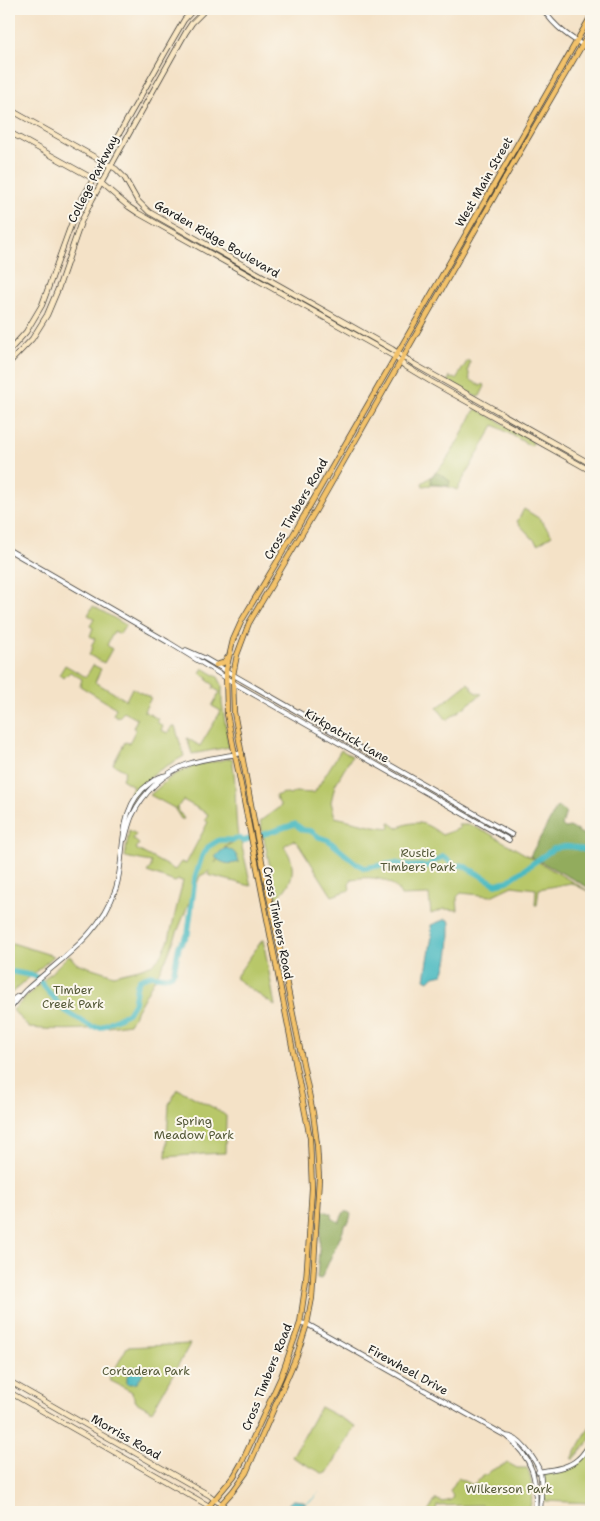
<svg xmlns="http://www.w3.org/2000/svg" width="600" height="1521" viewBox="0 0 600 1521" font-family="'Shantell Sans',sans-serif">
	<rect width="100%" height="100%" fill="#fbf7ec"/>
	<filter id="ink" filterUnits="userSpaceOnUse"><feTurbulence type="fractalNoise" baseFrequency=".02" numOctaves="2"/><feDisplacementMap in="SourceGraphic" scale="10" xChannelSelector="R" yChannelSelector="G"/><feConvolveMatrix kernelMatrix="1 2 1 2 8 2 1 2 1" color-interpolation-filters="sRGB"/></filter>
	<filter id="wash" filterUnits="userSpaceOnUse"><feTurbulence type="fractalNoise" baseFrequency=".0096" numOctaves="4" result="noise"/><feDisplacementMap in="SourceGraphic" scale="20" xChannelSelector="R" yChannelSelector="G"/><feGaussianBlur stdDeviation="1.12" result="paint"/><feColorMatrix in="noise" values="0 0 0 0 0 0 0 0 0 0 0 0 0 0 0 0 0 1.4 0 .05"/><feComposite in="paint" operator="in"/></filter>
	<g filter="url(#wash)">
		<rect width="100%" height="100%" fill="#f4e2c7"/>
		<path fill="#b8c769" stroke="#6a7242" d="M 468,360 L 470,362 L 468,370 L 470,377 L 469,379 L 481,386 L 483,384 L 485,386 L 480,396 L 477,397 L 448,381 L 450,376 L 450,378 L 451,379 L 453,378 L 456,379 Z
			M 477,409 L 532,440 L 533,444 L 531,446 L 494,425 L 457,490 C 446,485 435,484 423,486 L 422,483 C 448,467 460,437 474,411 Z
			M 524,509 L 540,519 L 552,535 L 538,544 L 517,522 Z
			M 93,606 L 126,625 L 120,634 L 114,631 L 107,645 L 112,649 L 104,663 L 89,655 L 93,647 L 91,646 L 95,639 L 90,636 L 93,628 L 90,626 L 94,618 L 88,615 Z
			M 65,665 L 86,677 L 93,665 L 101,669 L 95,682 L 126,700 L 132,688 L 151,698 L 144,711 L 158,719 L 157,722 L 163,726 L 161,730 L 168,733 L 172,726 L 175,726 L 184,756 L 158,771 L 144,783 L 138,792 L 127,801 L 133,786 L 122,779 L 125,771 L 113,764 L 125,742 L 129,743 L 136,729 L 133,728 L 137,719 L 124,712 L 118,718 L 113,715 L 116,708 L 80,686 L 82,679 L 70,672 L 64,678 L 59,675 Z
			M 203,668 L 218,677 L 222,685 L 222,703 L 229,747 L 192,754 L 187,738 L 200,746 L 221,711 L 212,706 L 220,692 L 213,688 L 214,685 L 207,680 L 208,678 L 200,673 Z
			M 468,683 L 476,693 L 482,694 L 447,720 L 437,708 Z
			M 341,750 L 352,756 L 335,785 L 331,802 L 335,817 L 374,826 L 390,828 L 389,822 L 397,828 C 417,819 425,822 442,835 L 460,828 L 458,825 L 471,825 L 485,832 L 487,832 L 590,892 L 571,883 L 539,889 L 537,905 L 535,905 L 536,889 L 512,886 L 491,896 L 461,893 L 457,897 L 458,910 L 444,909 L 431,914 L 429,895 L 401,896 C 393,877 370,876 352,879 L 349,884 L 350,890 L 332,896 L 298,843 L 293,840 L 284,846 C 287,851 292,859 292,865 C 294,879 286,890 277,898 L 260,821 L 281,806 L 275,796 L 284,793 L 290,795 L 295,792 L 314,793 Z
			M 232,758 C 237,785 234,810 238,837 L 226,846 L 215,863 L 227,846 L 240,838 L 251,886 L 208,875 L 210,871 L 200,876 L 167,957 L 129,1024 C 93,1030 65,1031 29,1028 L 13,1010 L 69,955 L 76,963 L 114,975 L 139,969 L 153,964 L 162,954 L 169,939 L 183,881 L 178,880 L 175,882 L 147,872 L 151,867 L 151,862 L 125,857 L 129,830 L 136,834 L 133,839 L 139,844 L 136,849 L 175,870 L 181,862 L 186,864 L 208,822 L 205,820 L 208,814 L 183,800 L 177,808 L 184,819 L 181,819 L 174,808 L 150,795 L 172,776 L 193,766 Z
			M 263,939 L 275,1006 L 235,978 Z
			M 9,942 L 54,956 L 9,995 Z
			M 178,1089 L 218,1110 L 226,1116 L 225,1153 L 204,1154 L 166,1157 L 169,1104 Z
			M 190,1344 L 152,1411 L 136,1402 L 131,1391 L 109,1380 L 127,1347 Z
			M 320,1407 L 356,1426 L 327,1473 L 324,1474 L 292,1457 Z
			M 591,1425 L 591,1439 L 574,1459 L 572,1459 Z
			M 591,1449 L 591,1503 L 544,1501 L 545,1491 L 543,1472 C 568,1469 574,1469 591,1449 Z
			M 508,1463 L 517,1468 L 527,1468 C 533,1482 534,1496 529,1510 L 520,1509 L 517,1512 L 510,1512 L 504,1509 L 489,1509 L 481,1505 L 437,1506 L 436,1512 L 428,1512 L 436,1499 L 442,1502 L 451,1500 L 453,1496 L 450,1491 L 458,1478 L 472,1485 L 482,1478 L 483,1475 L 486,1475 L 492,1470 Z"/>
		<path fill="#92ac5d" stroke="#57643c" d="M 436,473 L 440,474 L 450,481 L 449,486 L 431,484 L 431,477 Z
			M 557,807 L 566,812 L 562,825 L 565,828 L 570,827 L 586,836 L 591,828 L 591,889 L 530,856 Z
			M 322,1210 L 332,1214 L 331,1218 L 339,1222 L 344,1212 L 348,1212 L 351,1214 L 349,1222 L 344,1225 L 343,1231 L 321,1279 L 317,1278 Z"/>
		<path fill="#4bbac1" stroke="#346b6e" d="M 226,848 C 235,851 236,854 239,862 C 230,865 222,864 215,857 L 221,851 Z
			M 446,919 L 449,920 L 450,923 C 450,940 450,959 443,974 L 434,976 L 429,981 L 425,979 L 432,936 L 431,925 Z
			M 136,1367 L 142,1370 L 143,1373 L 137,1383 L 130,1384 L 127,1383 L 127,1376 Z
			M 294,1500 L 302,1501 L 305,1503 L 305,1506 L 300,1512 L 288,1512 C 287,1506 288,1502 294,1500 Z"/>
		<g fill="none" stroke-linecap="round" stroke-linejoin="round">
			<path stroke="#4bbac1" stroke-width="1" d="M 304,1504 L 312,1500 L 318,1493"/>
			<path stroke="#4bbac1" stroke-width="5.5" d="M 9,971 L 35,976 L 64,1010 L 92,1027 L 101,1027 L 128,1013 L 134,1003 L 137,984 L 140,979 L 150,975 L 165,977 L 172,974 L 174,971 L 179,946 L 188,934 L 195,878 L 202,856 L 208,847 L 219,840 L 234,840 L 239,838 L 243,841 L 295,824 L 303,830 L 311,831 L 319,837 L 328,840 L 357,864 L 365,868 L 395,863 L 408,866 L 428,866 L 443,856 L 455,866 L 462,865 L 496,884 L 508,881 L 553,849 C 565,844 580,847 591,853"/>
		</g>
	</g>
	<g filter="url(#ink)">
		<g fill="none" stroke-linecap="round" stroke-linejoin="round">
			<g stroke="#3c3a36" stroke-width="5.5">
				<path id="tertiary" d="M 543,9 C 555,28 572,39 591,50
					M 9,550 L 168,642 L 239,686 L 509,840
					M 186,650 L 204,658 L 512,835
					M 125,839 C 127,831 129,823 132,816 C 143,793 163,773 188,764 C 205,758 224,757 242,753
					M 9,1002 L 18,996
					M 9,1010 C 15,1003 20,996 26,990 C 60,959 101,935 116,888 C 127,852 115,808 150,783 C 155,779 160,776 167,775
					M 300,1323 L 307,1324 L 506,1436 C 533,1458 538,1479 535,1512
					M 506,1436 C 519,1436 536,1460 540,1472 C 543,1486 541,1499 540,1512
					M 538,1472 C 552,1469 567,1469 578,1459 C 583,1455 587,1448 591,1443"/>
			</g>
			<g stroke="#3c3a36" stroke-width="6">
				<path id="secondary" d="M 9,109 L 116,169 L 124,177 L 137,200 L 149,212 L 392,349 L 414,364 L 591,464
					M 9,132 L 101,183 L 129,207 L 138,213 L 395,357 L 405,366 L 430,381 L 591,471
					M 9,351 L 26,332 L 42,305 L 71,225 L 82,199 L 165,53 L 184,20 L 194,9
					M 9,363 L 32,339 L 47,315 L 58,289 L 81,222 L 93,198 L 186,32 L 192,23 L 206,9
					M 9,1381 L 209,1495 L 231,1512
					M 9,1392 L 209,1506 L 216,1512"/>
			</g>
			<g stroke="#3c3a36" stroke-width="6">
				<path id="primary" d="M 216,665 L 223,663 L 227,658
					M 204,1512 L 234,1476 L 242,1462 L 281,1377 L 300,1323 L 306,1281 L 308,1253 L 312,1188 L 310,1138 L 227,714 L 226,670 L 233,640 L 242,620 L 293,535 L 591,16
					M 214,1512 L 233,1491 L 246,1473 L 297,1355 L 307,1324 L 312,1298 L 319,1178 L 317,1144 L 313,1113 L 257,837 L 234,712 L 233,675 L 237,655 L 249,623 L 316,510 L 514,162 L 591,30"/>
			</g>
			<use href="#tertiary" stroke="#fff" stroke-width="4"/>
			<use href="#secondary" stroke="#fae7c3" stroke-width="4.5"/>
			<use href="#primary" stroke="#f3c26a" stroke-width="4.5"/>
		</g>
	</g>
	<g text-anchor="middle" stroke-width="4" stroke-linejoin="round" paint-order="stroke">
		<g font-size="12" fill="#1c1c1c" stroke="#fbf7ec">
			<text transform="translate(93 179) rotate(-63)" y="4">College Parkway</text>
			<text transform="translate(484 182) rotate(-60)" y="4">West Main Street</text>
			<text transform="translate(217 239) rotate(30)" y="4">Garden Ridge Boulevard</text>
			<text transform="translate(296 509) rotate(-60)" y="4">Cross Timbers Road</text>
			<text transform="translate(347 736) rotate(30)" y="4">Kirkpatrick Lane</text>
			<text transform="translate(278 923) rotate(79)" y="4">Cross Timbers Road</text>
			<text transform="translate(408 1370) rotate(29)" y="4">Firewheel Drive</text>
			<text transform="translate(267 1377) rotate(-68)" y="4">Cross Timbers Road</text>
			<text transform="translate(126 1437) rotate(30)" y="4">Morriss Road</text>
		</g>
		<g font-size="12" fill="#535837" stroke="#fbf7ec">
			<text x="418" y="857">Rustic<tspan x="418" dy="14">Timbers Park</tspan></text>
			<text x="73" y="994">Timber<tspan x="73" dy="14">Creek Park</tspan></text>
			<text x="194" y="1125">Spring<tspan x="194" dy="14">Meadow Park</tspan></text>
			<text x="146" y="1375">Cortadera Park</text>
			<text x="509" y="1493">Wilkerson Park</text>
		</g>
	</g>
	<rect width="600" height="1521" fill="none" stroke="#fbf7ec" stroke-width="30"/>
</svg>
